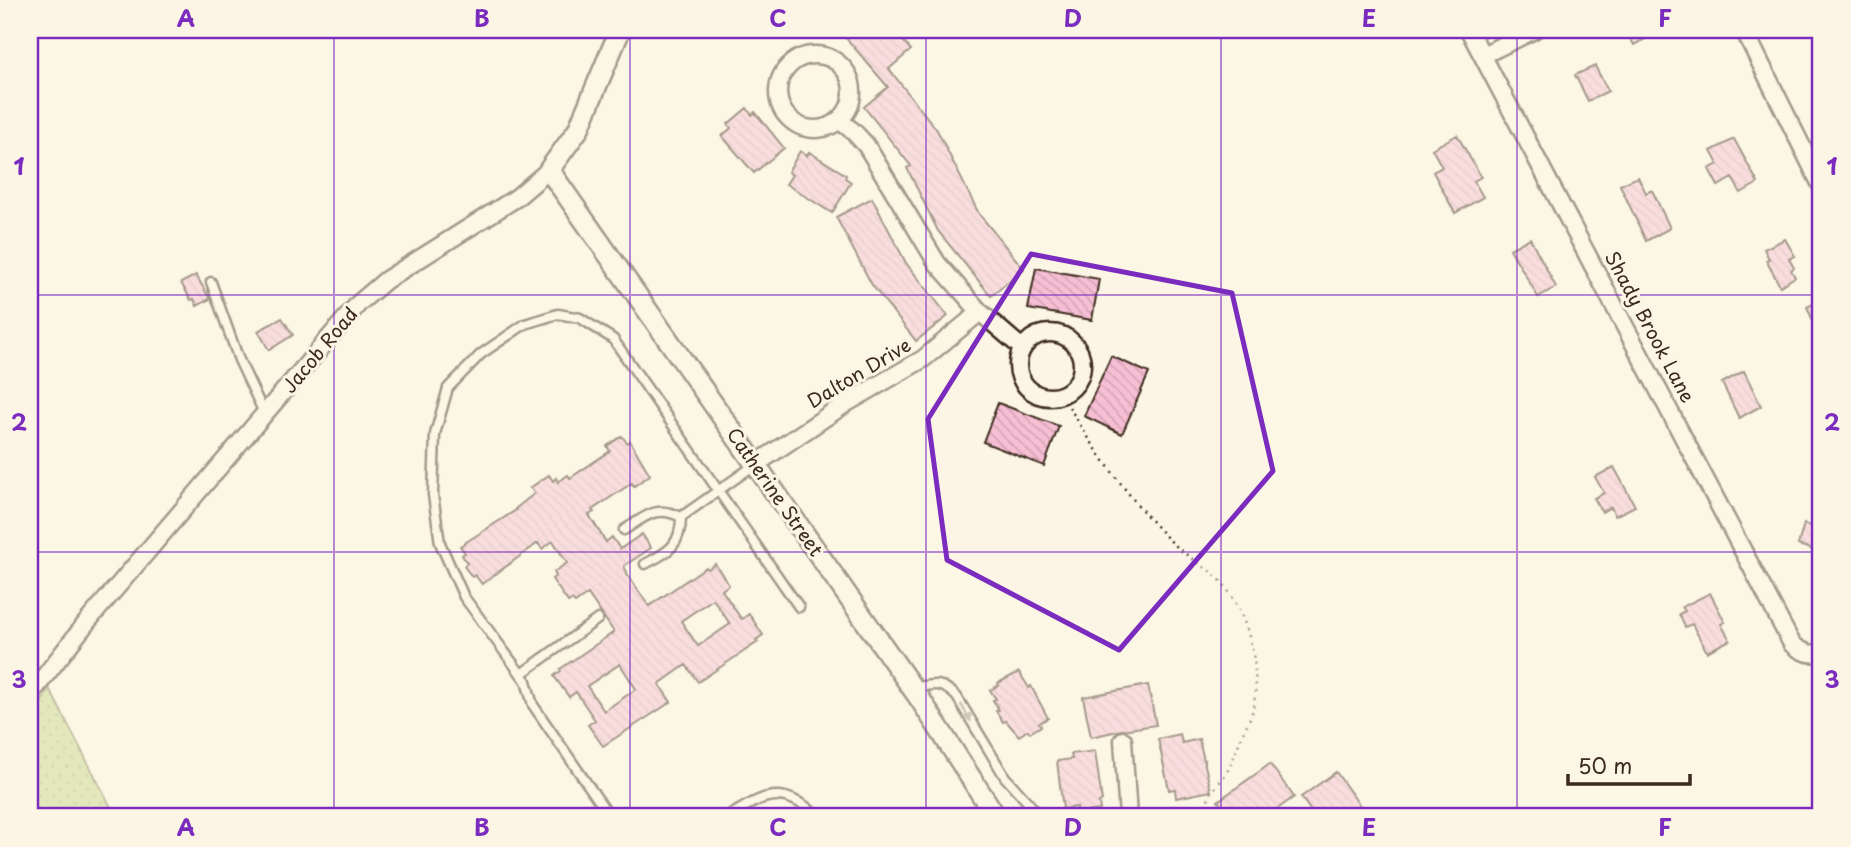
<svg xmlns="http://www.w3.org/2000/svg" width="1851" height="847" viewBox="0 0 1851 847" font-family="'Playpen Sans',sans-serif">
	<defs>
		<pattern id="park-dots" width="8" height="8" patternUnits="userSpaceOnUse" patternTransform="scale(1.75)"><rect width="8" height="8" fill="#c3d589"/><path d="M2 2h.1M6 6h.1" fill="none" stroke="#a8b776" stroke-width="1.8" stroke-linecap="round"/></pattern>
		<pattern id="building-back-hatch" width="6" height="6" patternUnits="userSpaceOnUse" patternTransform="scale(1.75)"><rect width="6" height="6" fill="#f7bfd4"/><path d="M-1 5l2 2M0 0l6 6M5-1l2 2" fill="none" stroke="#d5a4b6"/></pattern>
	</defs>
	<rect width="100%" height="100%" fill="#fcf5e5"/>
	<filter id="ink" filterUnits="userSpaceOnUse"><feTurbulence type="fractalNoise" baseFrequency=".0143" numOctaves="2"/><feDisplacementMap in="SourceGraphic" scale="14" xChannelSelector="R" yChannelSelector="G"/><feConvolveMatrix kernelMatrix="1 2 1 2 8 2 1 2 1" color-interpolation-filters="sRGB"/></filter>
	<g filter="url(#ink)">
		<path fill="url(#park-dots)" stroke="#7f8054" stroke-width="2" d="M 49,688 L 116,817 L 30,817 L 30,724 Z"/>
		<path fill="url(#building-back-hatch)" stroke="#3b2a1e" stroke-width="2" fill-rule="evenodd" d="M 839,30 L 894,30 L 911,50 L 889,69 L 937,130 L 979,214 L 1024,269 L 991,296 L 938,231 L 907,168 L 911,166 L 864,107 L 888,87 Z
			M 1626,30 L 1662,30 L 1634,45 Z
			M 1595,66 L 1608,91 L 1588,101 L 1575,75 Z
			M 747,108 L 752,115 L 755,112 L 784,148 L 754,173 L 722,136 L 731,128 L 728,124 Z
			M 1457,135 L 1481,177 L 1474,181 L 1483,197 L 1455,213 L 1433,172 L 1442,167 L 1432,149 Z
			M 1734,139 L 1758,183 L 1741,193 L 1732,178 L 1718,186 L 1709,169 L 1718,164 L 1711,151 Z
			M 800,151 L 807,156 L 809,152 L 846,175 L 845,178 L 851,182 L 832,213 L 786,184 L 792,175 L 788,172 Z
			M 1638,177 L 1646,193 L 1652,190 L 1670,228 L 1646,241 L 1620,185 Z
			M 872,198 L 906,263 L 948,316 L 916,341 L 872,285 L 836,217 Z
			M 1530,238 L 1556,287 L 1538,297 L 1510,249 Z
			M 1785,239 L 1795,256 L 1789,259 L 1794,268 L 1791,270 L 1795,277 L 1780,286 L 1766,260 L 1769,259 L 1764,249 Z
			M 1036,268 L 1099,279 L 1092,320 L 1028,309 Z
			M 196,275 L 210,299 L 197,306 L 194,299 L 191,300 L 181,283 Z
			M 1821,300 L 1821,339 L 1807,307 Z
			M 282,318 L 293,335 L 269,350 L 258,331 Z
			M 1111,356 L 1149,373 L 1122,434 L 1084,416 Z
			M 1744,371 L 1761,406 L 1739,418 L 1722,383 Z
			M 998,403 L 1059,426 L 1044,466 L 983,442 Z
			M 622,436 L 627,443 L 630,441 L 650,475 L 634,486 L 632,483 L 592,510 L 594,512 L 589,515 L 606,542 L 612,537 L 620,549 L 642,534 L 651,548 L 624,566 L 627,572 L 626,573 L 649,606 L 706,567 L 708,569 L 715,564 L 729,585 L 722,590 L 740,617 L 742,619 L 749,614 L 763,635 L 756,640 L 758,642 L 698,682 L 686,665 L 659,684 L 671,702 L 603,746 L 588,725 L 595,720 L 576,692 L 569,697 L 554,676 L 561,671 L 560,669 L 614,632 L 588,594 L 575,603 L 572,600 L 568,602 L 552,579 L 556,576 L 554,572 L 567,563 L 553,541 L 542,549 L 538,543 L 482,584 L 475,575 L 472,577 L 464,566 L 467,563 L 462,555 L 465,553 L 460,546 L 516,510 L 515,509 L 535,493 L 530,488 L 549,475 L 553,481 L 556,478 L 558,482 L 568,475 L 570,478 L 610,451 L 607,446 ZM 713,599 L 730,624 L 698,646 L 681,621 ZM 620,664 L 636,689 L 604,711 L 587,686 Z
			M 1614,467 L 1635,506 L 1615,516 L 1611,507 L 1602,512 L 1594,498 L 1604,493 L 1595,477 Z
			M 1804,524 L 1821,529 L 1821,552 L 1798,545 Z
			M 1710,593 L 1725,622 L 1721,624 L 1730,640 L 1707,652 L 1692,624 L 1685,627 L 1679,614 L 1685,611 L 1682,607 Z
			M 1019,672 L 1029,688 L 1031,686 L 1048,718 L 1039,723 L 1041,726 L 1030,733 L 1028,730 L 1019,736 L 1006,721 L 1003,722 L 996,711 L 999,710 L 993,700 L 996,699 L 990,690 L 999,685 L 998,683 Z
			M 1148,685 L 1156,725 L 1122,730 L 1091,737 L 1083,697 Z
			M 1180,734 L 1182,743 L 1199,739 L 1211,791 L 1176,798 L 1175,789 L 1169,790 L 1158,739 Z
			M 1095,751 L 1102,801 L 1099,802 L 1100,810 L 1078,813 L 1077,807 L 1063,809 L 1057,761 L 1072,759 L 1071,754 Z
			M 1270,764 L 1294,797 L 1266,817 L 1230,817 L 1218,801 Z
			M 1336,772 L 1368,817 L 1315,817 L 1301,797 Z"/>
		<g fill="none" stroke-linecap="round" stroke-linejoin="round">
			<g stroke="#3b2a1e" stroke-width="13">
				<path id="service" d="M 211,282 L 239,360 L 265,415
					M 681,517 L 756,464
					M 624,530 C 645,517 656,504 681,517
					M 645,564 C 668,552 681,546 681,517
					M 521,674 L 598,619
					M 913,688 C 934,684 941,681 957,697 L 1005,777 L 1041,817
					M 610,817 L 533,705 L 526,681 L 464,597 L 440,543 L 433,495 L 435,434 L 448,388 L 481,354 L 525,324 L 558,314 L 580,318 L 613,339 L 799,607
					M 727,817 C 749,805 769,788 794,800 C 804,805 810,808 816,817"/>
			</g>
			<g stroke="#3b2a1e" stroke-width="21">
				<path id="minor" d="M 1469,30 L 1792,644 C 1802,652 1809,655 1821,653
					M 1744,30 L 1821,185
					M778 92a37 37 0 1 1 74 0a37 37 0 1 1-74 0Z
					M 1483,55 L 1534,30
					M 840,121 L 853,131 L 866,145 L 937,263 L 980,312 L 1022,348
					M1018 365a32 32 0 1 1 64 0a32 32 0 1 1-64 0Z
					M 756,464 L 845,404 L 923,359 L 980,312
					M 30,695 L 87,622 L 359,303 L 386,280 L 516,198 L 549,170
					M 1123,740 L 1128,817"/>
			</g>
			<g stroke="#3b2a1e" stroke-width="24">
				<path id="tertiary" d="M 620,30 L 578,130 L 549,170 L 920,699 L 996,817"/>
			</g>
			<path stroke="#3b2a1e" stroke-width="2.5" stroke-dasharray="2 5" stroke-linecap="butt" d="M 1062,395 C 1089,441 1119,485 1155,525 C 1163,534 1172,543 1182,551 C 1194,561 1209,569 1220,580 C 1248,613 1260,663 1254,705 C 1252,717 1244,729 1240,740 C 1233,762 1226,778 1209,794 L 1206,817"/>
			<use href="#service" stroke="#fcf5e5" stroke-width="8"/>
			<use href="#minor" stroke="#fcf5e5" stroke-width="16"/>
			<use href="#tertiary" stroke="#fcf5e5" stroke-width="19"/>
		</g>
		<defs><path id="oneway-solid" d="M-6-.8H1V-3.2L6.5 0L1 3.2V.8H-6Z" transform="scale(1.75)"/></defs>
		<use fill="#9c9082" href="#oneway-solid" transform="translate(966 713) rotate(60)"/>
	</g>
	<path d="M0 0H1851V847H0ZM 1031,254 L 1232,293 L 1273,471 L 1119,650 L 947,560 L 928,419 Z" fill="#fcf5e5" fill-opacity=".55" fill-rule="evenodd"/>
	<path fill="none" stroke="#7b2cbf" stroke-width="5" stroke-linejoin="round" d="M 1031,254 L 1232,293 L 1273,471 L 1119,650 L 947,560 L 928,419 Z"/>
	<path fill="none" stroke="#7b2cbf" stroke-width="2" stroke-opacity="0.55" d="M 334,30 L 334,817M 630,30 L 630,817M 926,30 L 926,817M 1221,30 L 1221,817M 1517,30 L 1517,817M 30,295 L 1821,295M 30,552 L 1821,552"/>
	<g text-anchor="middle" stroke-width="6" stroke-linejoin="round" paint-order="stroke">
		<g font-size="19" fill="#3b2a1e" stroke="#fcf5e5">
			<text transform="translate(1650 327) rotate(62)" y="7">Shady Brook Lane</text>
			<text transform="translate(320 350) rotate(-50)" y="7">Jacob Road</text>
			<text transform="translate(859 373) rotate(-31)" y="7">Dalton Drive</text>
			<text transform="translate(775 492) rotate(55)" y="7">Catherine Street</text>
		</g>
	</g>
	<rect width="1851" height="847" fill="none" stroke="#fcf5e5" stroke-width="77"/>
	<path d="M1568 774v10h122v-10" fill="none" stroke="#3b2a1e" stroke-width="3.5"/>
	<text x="1578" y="774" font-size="21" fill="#3b2a1e" stroke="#fcf5e5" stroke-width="5" paint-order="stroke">50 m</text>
	<rect x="38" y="38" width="1774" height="770" fill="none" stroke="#7b2cbf" stroke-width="2.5"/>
	<g font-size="23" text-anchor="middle" font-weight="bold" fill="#7b2cbf">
		<text x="186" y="27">A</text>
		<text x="482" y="27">B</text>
		<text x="778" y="27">C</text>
		<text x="1073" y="27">D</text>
		<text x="1369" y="27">E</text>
		<text x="1665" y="27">F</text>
		<text x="19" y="175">1</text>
		<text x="1832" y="175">1</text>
		<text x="19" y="431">2</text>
		<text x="1832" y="431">2</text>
		<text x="19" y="688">3</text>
		<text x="1832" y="688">3</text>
		<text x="186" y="836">A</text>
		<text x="482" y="836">B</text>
		<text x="778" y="836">C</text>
		<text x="1073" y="836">D</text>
		<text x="1369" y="836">E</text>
		<text x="1665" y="836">F</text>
	</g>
</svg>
